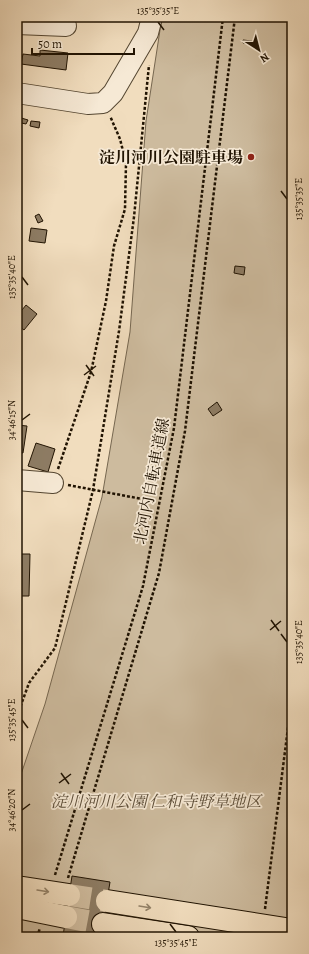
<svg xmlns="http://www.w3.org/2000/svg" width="309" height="954" viewBox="0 0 309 954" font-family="Alegreya,'Noto Serif JP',serif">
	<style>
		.green { fill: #cdbb9e; stroke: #766750 }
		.building { fill: #8d7c64; stroke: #201302 }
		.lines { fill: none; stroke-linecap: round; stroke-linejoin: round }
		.major-tunnel { stroke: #d2bfa2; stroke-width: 22; stroke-dasharray: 22 11; stroke-linecap: butt }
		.minor-casing { stroke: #544631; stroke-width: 22 }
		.major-casing { stroke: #201302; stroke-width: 24 }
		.path { stroke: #201302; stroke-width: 2.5; stroke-dasharray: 3 2; stroke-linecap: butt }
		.minor { stroke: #f6e9d5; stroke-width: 20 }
		.major { stroke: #f1ddbe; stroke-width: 22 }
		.major-bridge-casing { stroke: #201302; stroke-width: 24; stroke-linecap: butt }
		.major-bridge { stroke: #f1ddbe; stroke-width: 22 }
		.oneway { stroke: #938269 }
		.ticks { fill: none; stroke: #201302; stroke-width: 1.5 }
		.poi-dot { fill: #8f2418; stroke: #f6e9d5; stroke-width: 1.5 }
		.labels { text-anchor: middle; stroke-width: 3.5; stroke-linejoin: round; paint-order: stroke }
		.poi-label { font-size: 16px; font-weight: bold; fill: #201302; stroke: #f6e9d5; text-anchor: end }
		.street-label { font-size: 16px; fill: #201302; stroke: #f6e9d5 }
		.park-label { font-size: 16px; font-style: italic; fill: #5d4e39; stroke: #f6e9d5 }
		.neatline { fill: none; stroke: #201302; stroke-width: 1.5 }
		.ticks-label { font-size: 10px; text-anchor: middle; fill: #201302 }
	</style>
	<rect width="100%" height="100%" fill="#f1ddbe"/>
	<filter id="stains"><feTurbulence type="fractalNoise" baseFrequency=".005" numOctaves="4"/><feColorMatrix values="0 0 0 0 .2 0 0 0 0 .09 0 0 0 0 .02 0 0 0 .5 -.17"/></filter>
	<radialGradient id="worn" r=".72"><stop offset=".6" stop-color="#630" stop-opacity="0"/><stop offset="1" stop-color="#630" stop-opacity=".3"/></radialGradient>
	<path class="green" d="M 162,17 L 292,17 L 292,937 L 17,937 L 17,786 L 45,704 L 102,497 L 130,332 L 146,121 Z"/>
	<g class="building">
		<path d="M 289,17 L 292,18 L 292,25 L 286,20 Z"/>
		<path d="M 243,40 L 252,41 L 251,44 L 243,43 Z"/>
		<path d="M 40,50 L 68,53 L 66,70 L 21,64 L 23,54 L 40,56 Z"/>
		<path d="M 18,117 L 28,120 L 26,124 L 17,122 Z"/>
		<path d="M 31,121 L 40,122 L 39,128 L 30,126 Z"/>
		<path d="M 39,214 L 43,221 L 38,223 L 35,216 Z"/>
		<path d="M 31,228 L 47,230 L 45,243 L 29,241 Z"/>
		<path d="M 235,266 L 245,267 L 244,275 L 234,273 Z"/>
		<path d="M 26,305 L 37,314 L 24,330 L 20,327 L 17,331 L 17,306 L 22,310 Z"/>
		<path d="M 217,402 L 222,410 L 213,416 L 208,409 Z"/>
		<path d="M 17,425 L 27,426 L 23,453 L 17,452 Z"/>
		<path d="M 36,443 L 55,449 L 48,472 L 28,466 Z"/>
		<path d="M 17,554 L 30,554 L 29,596 L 21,596 L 21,610 L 17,610 Z"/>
		<path d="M 72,876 L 110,882 L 101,937 L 63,936 Z"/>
	</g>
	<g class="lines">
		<g class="major-tunnel">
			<path d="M 69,895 L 107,901"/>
			<path d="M 66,917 L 103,924"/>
		</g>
		<g class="minor-casing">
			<g id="minor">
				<path d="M 17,24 L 66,26"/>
				<path d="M 17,93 L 88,104 L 103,103 L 113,93 L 148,33 L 152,17"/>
				<path d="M 17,480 L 53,483"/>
			</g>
		</g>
		<g class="major-casing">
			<path id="major" d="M 103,924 L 188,937"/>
		</g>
		<g class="path">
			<path d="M 58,469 L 91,372 L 106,301 L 114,246 L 125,209 L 126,163 L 120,139 L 110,116"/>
			<path d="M 68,485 L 142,499"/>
			<path d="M 17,716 L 29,683 L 55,648 L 93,490 L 119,331 L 134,217 L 149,65"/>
			<path d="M 55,875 L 143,586 L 174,428 L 223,17"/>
			<path d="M 68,878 L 159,573 L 185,431 L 235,17"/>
			<path d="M 265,909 L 292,696"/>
			<path d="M 37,937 L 40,928"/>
		</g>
		<use href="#minor" class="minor"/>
		<use href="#major" class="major"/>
		<g class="major-bridge-casing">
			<g id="major-bridge">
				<path d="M 17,887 L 69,895"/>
				<path d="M 107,901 L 292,930"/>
				<path d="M 17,907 L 66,917"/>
			</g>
		</g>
		<use href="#major-bridge" class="major-bridge"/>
	</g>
	<defs><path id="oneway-shaft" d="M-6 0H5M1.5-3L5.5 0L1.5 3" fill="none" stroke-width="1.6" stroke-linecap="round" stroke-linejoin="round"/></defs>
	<g class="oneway">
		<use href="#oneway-shaft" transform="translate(43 891) rotate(9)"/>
		<use href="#oneway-shaft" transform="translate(145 907) rotate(9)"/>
	</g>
	<path class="ticks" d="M 158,22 L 164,30M 281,191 L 287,199M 22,277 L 28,285M 86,365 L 94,376M 84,375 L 96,366M 22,420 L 30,414M 271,620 L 279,631M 270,630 L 281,621M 281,634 L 287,642M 22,720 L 28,728M 61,773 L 69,784M 59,783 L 71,774M 22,810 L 30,804M 170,924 L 176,932"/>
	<circle class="poi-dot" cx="251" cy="157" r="4"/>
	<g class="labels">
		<g class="poi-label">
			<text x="243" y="163">淀川河川公園駐車場</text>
		</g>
		<g class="street-label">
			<text transform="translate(151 481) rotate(-79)" y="6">北河内自転車道線</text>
		</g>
		<g class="park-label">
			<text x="156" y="807">淀川河川公園 仁和寺野草地区</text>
		</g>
	</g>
	<rect width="309" height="954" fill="none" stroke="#f1ddbe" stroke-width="44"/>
	<g transform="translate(259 50) rotate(144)" stroke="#f6e9d5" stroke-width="3" paint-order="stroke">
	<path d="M0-3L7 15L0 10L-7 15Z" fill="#201302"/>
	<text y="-6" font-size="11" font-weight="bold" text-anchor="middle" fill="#201302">N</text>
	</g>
	<path d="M32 48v6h102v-6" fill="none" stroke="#201302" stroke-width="2"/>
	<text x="38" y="48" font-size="12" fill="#201302" stroke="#f6e9d5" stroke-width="3" paint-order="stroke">50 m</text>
	<rect x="22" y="22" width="265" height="910" class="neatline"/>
	<g class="ticks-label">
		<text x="158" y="14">135°35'35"E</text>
		<text transform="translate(298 199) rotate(-90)" y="4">135°35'35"E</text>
		<text transform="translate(11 277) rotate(-90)" y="4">135°35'40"E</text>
		<text transform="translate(11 420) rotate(-90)" y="4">34°46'15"N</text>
		<text transform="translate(298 642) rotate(-90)" y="4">135°35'40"E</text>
		<text transform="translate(11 720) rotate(-90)" y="4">135°35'45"E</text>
		<text transform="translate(11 810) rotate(-90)" y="4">34°46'20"N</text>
		<text x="176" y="946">135°35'45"E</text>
	</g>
	<rect width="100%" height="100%" filter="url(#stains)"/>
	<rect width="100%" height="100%" fill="url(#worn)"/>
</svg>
